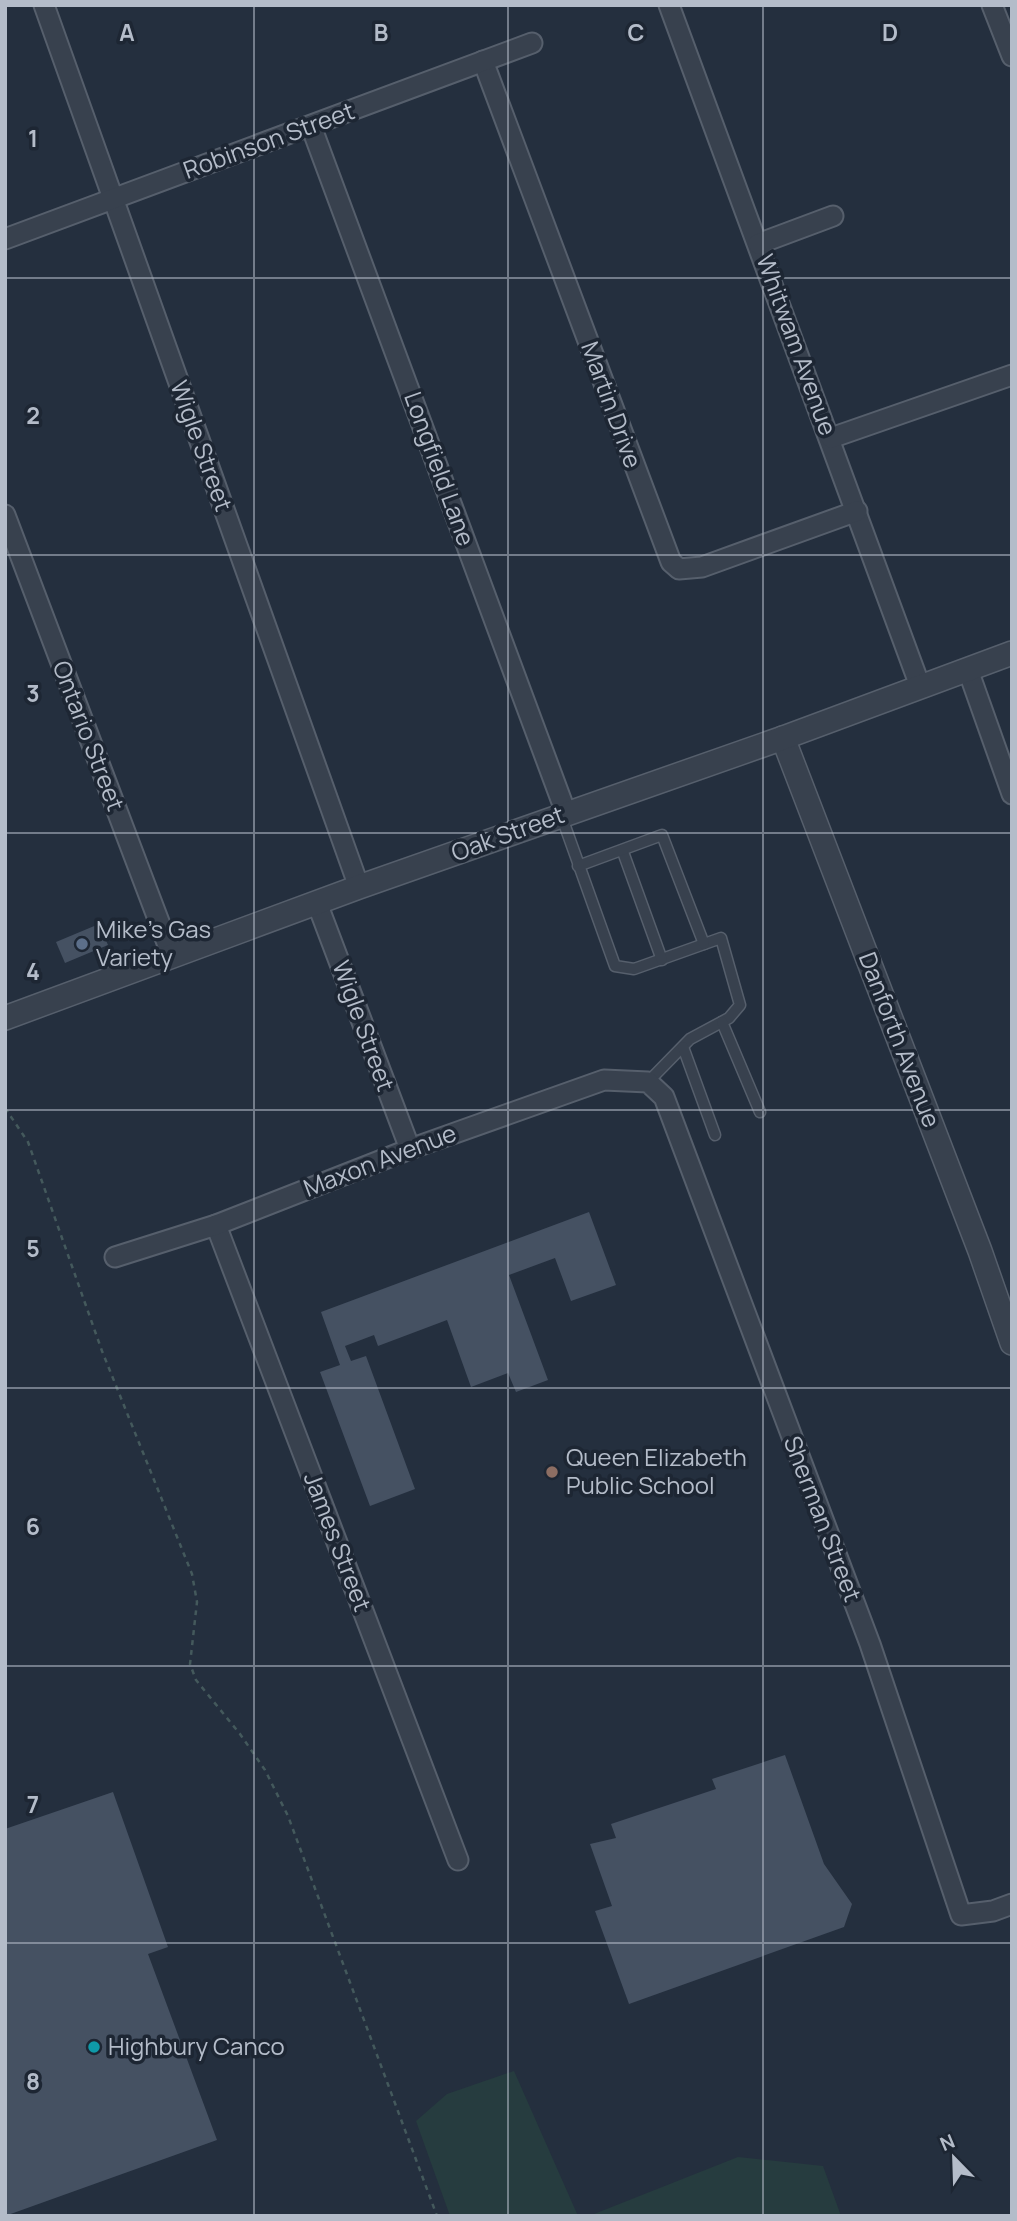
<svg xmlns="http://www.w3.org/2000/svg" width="1017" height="2221" viewBox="0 0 1017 2221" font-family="Manrope,sans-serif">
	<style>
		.green { fill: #263c3f }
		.building { fill: #455162 }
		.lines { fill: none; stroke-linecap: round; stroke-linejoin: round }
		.service-casing { stroke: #565f6c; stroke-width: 13 }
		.minor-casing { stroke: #565f6c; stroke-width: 23 }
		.tertiary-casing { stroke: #565f6c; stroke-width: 26 }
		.path { stroke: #44595c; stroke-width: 2.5; stroke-dasharray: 5 5; stroke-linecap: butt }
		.service { stroke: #38414e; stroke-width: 10 }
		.minor { stroke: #38414e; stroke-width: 19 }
		.tertiary { stroke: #38414e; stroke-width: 23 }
		.grid { fill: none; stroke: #b4bcc9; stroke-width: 2; stroke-opacity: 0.55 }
		.service-dot { fill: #5c6f8a; stroke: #1d2633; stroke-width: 2.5 }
		.education-dot { fill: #8d6e63; stroke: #1d2633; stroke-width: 2.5 }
		.culture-dot { fill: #0f9aa8; stroke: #1d2633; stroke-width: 2.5 }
		.labels { text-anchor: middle; stroke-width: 7; stroke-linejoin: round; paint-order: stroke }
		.street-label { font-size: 24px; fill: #b4bcc9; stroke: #1d2633 }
		.poi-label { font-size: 24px; fill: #b4bcc9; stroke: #1d2633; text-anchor: start }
		.grid-label { font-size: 23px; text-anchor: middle; font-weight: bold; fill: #b4bcc9; stroke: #1d2633; stroke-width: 7; stroke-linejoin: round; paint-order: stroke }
	</style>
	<rect width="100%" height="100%" fill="#242f3e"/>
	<g class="green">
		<path d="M 514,2071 L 578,2216 L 450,2216 L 416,2121 L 447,2094 Z"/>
		<path d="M 738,2157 L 823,2166 L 841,2216 L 589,2216 Z"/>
	</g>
	<g class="building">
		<path d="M 99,924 L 108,945 L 65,963 L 56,942 Z"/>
		<path d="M 589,1212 L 616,1285 L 571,1301 L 555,1258 L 509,1275 L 548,1380 L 516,1392 L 508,1373 L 471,1387 L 447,1320 L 378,1346 L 374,1335 L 345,1346 L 351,1361 L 366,1356 L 415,1489 L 370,1506 L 320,1372 L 340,1365 L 321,1312 Z"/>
		<path d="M 785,1755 L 824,1864 L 852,1904 L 844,1927 L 629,2004 L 595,1911 L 612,1906 L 590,1844 L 616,1838 L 611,1824 L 716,1789 L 712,1779 Z"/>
		<path d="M 113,1792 L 168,1947 L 148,1954 L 217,2140 L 5,2216 L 5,1829 Z"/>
	</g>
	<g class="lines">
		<g class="service-casing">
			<g id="service">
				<path d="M 561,815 L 615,966 L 634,969 L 721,938 L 740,1005 L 729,1018 L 690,1039 L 648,1082"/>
				<path d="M 623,852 L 662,960"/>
				<path d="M 578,866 L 662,835 L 704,944"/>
				<path d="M 722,1022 L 760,1112"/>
				<path d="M 683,1047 L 715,1135"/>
			</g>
		</g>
		<g class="minor-casing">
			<g id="minor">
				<path d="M 44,5 L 359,887"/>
				<path d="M 669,5 L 920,686"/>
				<path d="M 992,5 L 1012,56"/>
				<path d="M 483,61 L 671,562 L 679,569 L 702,567 L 857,511"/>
				<path d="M 311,126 L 566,813"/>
				<path d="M 5,239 L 532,43"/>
				<path d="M 758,244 L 833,216"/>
				<path d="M 831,438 L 1012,375"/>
				<path d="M 5,515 L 172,956"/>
				<path d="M 968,670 L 1012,794"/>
				<path d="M 317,903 L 410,1149"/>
				<path d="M 216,1225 L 458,1860"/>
				<path d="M 115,1257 L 216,1225 L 410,1149 L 604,1080 L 648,1082 L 664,1097 L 870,1644 L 961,1915 L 993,1911 L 1012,1904"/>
			</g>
		</g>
		<g class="tertiary-casing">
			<g id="tertiary">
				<path d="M 783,738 L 980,1251 L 1012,1343"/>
				<path d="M 5,1018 L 359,887 L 783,738 L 1012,653"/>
			</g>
		</g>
		<path class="path" d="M 5,1108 L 28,1142 L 102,1351 L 192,1574 L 197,1602 L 190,1664 L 196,1680 L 240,1734 L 265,1770 L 288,1816 L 437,2216"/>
		<use href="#service" class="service"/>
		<use href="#minor" class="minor"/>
		<use href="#tertiary" class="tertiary"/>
	</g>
	<path class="grid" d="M 254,5 L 254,2216M 508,5 L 508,2216M 763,5 L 763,2216M 5,278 L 1012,278M 5,555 L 1012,555M 5,833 L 1012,833M 5,1110 L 1012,1110M 5,1388 L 1012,1388M 5,1666 L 1012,1666M 5,1943 L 1012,1943"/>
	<circle class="service-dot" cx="82" cy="944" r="7"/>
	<circle class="education-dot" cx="552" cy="1472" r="7"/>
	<circle class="culture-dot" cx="94" cy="2047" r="7"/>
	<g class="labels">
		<g class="street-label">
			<text transform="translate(269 141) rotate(-20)" y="8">Robinson Street</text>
			<text transform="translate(796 345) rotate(70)" y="8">Whitwam Avenue</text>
			<text transform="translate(611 405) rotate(70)" y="8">Martin Drive</text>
			<text transform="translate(201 446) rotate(70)" y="8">Wigle Street</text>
			<text transform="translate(439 469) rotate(70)" y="8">Longfield Lane</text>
			<text transform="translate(88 736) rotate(69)" y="8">Ontario Street</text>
			<text transform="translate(508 834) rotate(-20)" y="8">Oak Street</text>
			<text transform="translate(363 1026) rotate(70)" y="8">Wigle Street</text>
			<text transform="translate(899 1040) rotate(69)" y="8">Danforth Avenue</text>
			<text transform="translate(380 1161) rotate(-21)" y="8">Maxon Avenue</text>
			<text transform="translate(822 1519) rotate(69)" y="8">Sherman Street</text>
			<text transform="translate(337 1542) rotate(69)" y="8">James Street</text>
		</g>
		<g class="poi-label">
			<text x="96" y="938">Mike's Gas<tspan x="96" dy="28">Variety</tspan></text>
			<text x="566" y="1466">Queen Elizabeth<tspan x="566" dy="28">Public School</tspan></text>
			<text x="108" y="2055">Highbury Canco</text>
		</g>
	</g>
	<g class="grid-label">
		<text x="127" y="41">A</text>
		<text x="381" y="41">B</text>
		<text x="636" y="41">C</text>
		<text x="890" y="41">D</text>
		<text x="33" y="147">1</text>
		<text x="33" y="424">2</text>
		<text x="33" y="702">3</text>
		<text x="33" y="980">4</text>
		<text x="33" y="1257">5</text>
		<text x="33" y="1535">6</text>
		<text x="33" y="1813">7</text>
		<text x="33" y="2090">8</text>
	</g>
	<rect width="1017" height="2221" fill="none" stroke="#b4bcc9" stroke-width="14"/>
	<g transform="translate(954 2158) rotate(337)" stroke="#1d2633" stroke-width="5" paint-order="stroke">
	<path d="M0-5L12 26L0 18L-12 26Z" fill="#b4bcc9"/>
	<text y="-10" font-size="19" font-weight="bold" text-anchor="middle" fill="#b4bcc9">N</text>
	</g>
</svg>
